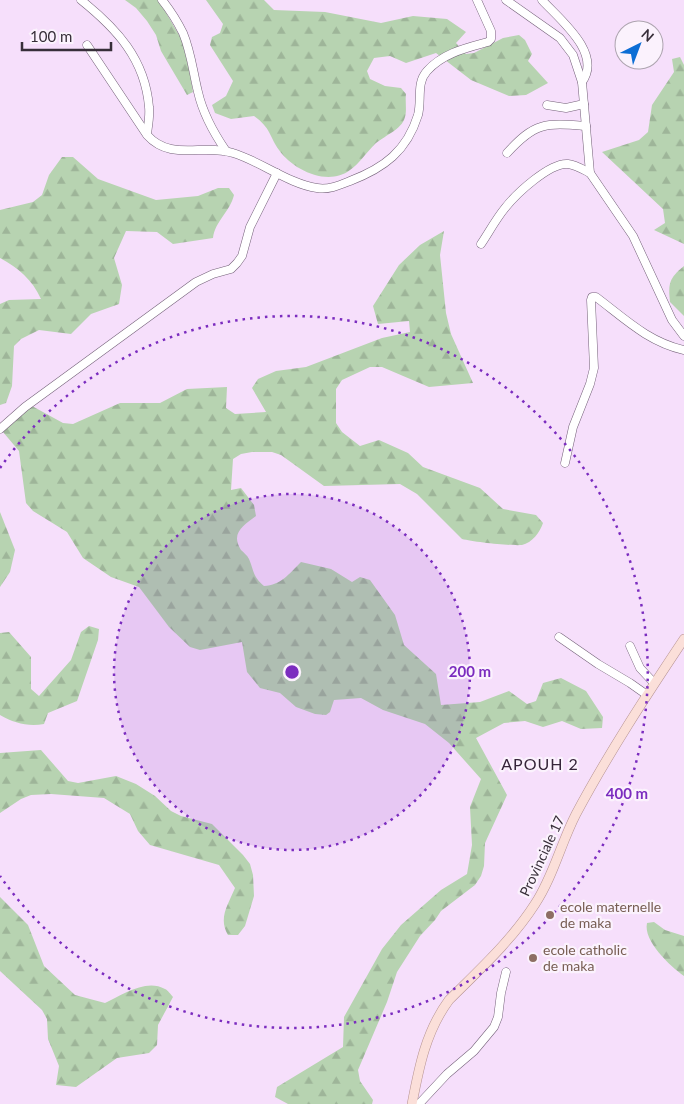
<svg xmlns="http://www.w3.org/2000/svg" width="684" height="1104" viewBox="0 0 684 1104" font-family="Lato,sans-serif">
	<style>
		.forest { fill: url(#forest-firs) }
		.lines { fill: none; stroke-linecap: round; stroke-linejoin: round }
		.minor-casing { stroke: #746179; stroke-width: 9 }
		.major-casing { stroke: #b59391; stroke-width: 10 }
		.minor { stroke: #fff; stroke-width: 8 }
		.major { stroke: #fbdfd9; stroke-width: 9 }
		.ring { fill: none; stroke: #7b2cbf; stroke-width: 2.5; stroke-dasharray: 2.5 5 }
		.education-dot { fill: #8d6e63; stroke: #fbf2fd; stroke-width: 2 }
		.labels { text-anchor: middle; stroke-width: 4.5; stroke-linejoin: round; paint-order: stroke }
		.street-label { font-size: 14px; fill: #372e39; stroke: #fbf2fd }
		.education-label { font-size: 14px; fill: #785e54; stroke: #fbf2fd; text-anchor: start }
		.quarter-label { font-size: 16px; letter-spacing: 1px; fill: #36253a; stroke: #fbf2fd }
		.centre { fill: #7b2cbf; stroke: #fbf2fd; stroke-width: 2.5 }
		.ring-label { font-size: 15px; text-anchor: middle; font-weight: bold; fill: #7b2cbf; stroke: #fbf2fd; stroke-width: 4.5; stroke-linejoin: round; paint-order: stroke }
	</style>
	<defs>
		<pattern id="forest-firs" width="22" height="20" patternUnits="userSpaceOnUse" patternTransform="scale(1.25)"><rect width="22" height="20" fill="#b7d3b1"/><path d="M5 1l3.5 6h-7zM16 11l3.5 6h-7z" fill="#9eb599"/></pattern>
	</defs>
	<rect width="100%" height="100%" fill="#f6dffb"/>
	<g class="forest">
		<path d="M 125,0 L 159,0 L 161,4 L 186,47 L 193,92 L 187,95 L 161,51 L 156,35 L 147,21 L 136,8 Z"/>
		<path d="M 206,0 L 264,0 L 274,10 L 325,12 L 381,23 L 413,16 L 447,19 L 466,32 L 456,43 L 466,54 L 474,53 L 503,38 L 519,35 L 525,40 L 532,54 L 528,61 L 548,83 L 526,95 L 509,96 L 471,80 L 436,53 L 406,63 L 390,56 L 374,58 L 367,71 L 370,79 L 385,86 L 401,88 L 406,94 C 405,101 407,110 405,117 C 402,130 383,136 374,145 C 366,153 359,164 350,170 C 328,187 293,170 279,150 C 269,136 271,128 254,116 L 231,119 L 215,113 L 212,105 L 226,96 L 233,81 L 210,45 L 212,37 L 220,33 L 223,24 Z"/>
		<path d="M 680,57 L 684,65 L 684,244 L 654,230 L 665,223 L 663,209 L 602,152 L 639,140 L 648,132 L 652,105 L 674,72 L 672,59 Z"/>
		<path d="M 62,157 L 73,157 L 98,179 L 156,200 L 198,196 L 218,188 L 229,188 L 234,195 C 230,212 215,221 213,238 L 173,244 L 157,232 L 126,231 L 114,258 L 122,285 L 119,304 L 91,314 L 71,334 L 39,330 L 21,339 L 14,346 L 12,386 L 6,403 L 0,405 L 0,304 L 9,300 L 41,299 C 32,279 18,268 0,258 L 0,210 L 33,202 L 42,195 L 49,175 Z"/>
		<path d="M 444,231 L 440,255 L 446,313 L 451,334 L 473,383 L 429,387 L 382,367 L 370,367 L 342,380 L 336,389 L 336,423 L 342,432 L 360,446 L 379,440 L 408,453 L 423,467 L 480,488 L 503,509 L 536,515 L 543,523 C 540,532 532,543 522,545 C 511,546 474,542 462,539 L 417,494 L 400,484 L 324,486 L 281,455 L 272,452 L 252,452 L 241,454 L 233,459 L 231,490 L 241,488 L 254,505 L 256,516 C 244,525 230,533 241,550 C 244,553 247,555 249,559 C 254,571 253,577 264,586 C 281,585 289,574 301,562 L 331,569 L 352,582 L 360,577 L 370,580 L 395,615 L 404,645 L 436,674 L 441,705 L 480,702 L 509,691 L 527,704 L 536,701 L 543,683 L 561,678 L 586,691 L 603,717 L 602,728 L 581,729 L 562,721 L 543,727 L 525,721 L 504,723 L 476,738 L 507,795 L 485,843 L 484,866 L 481,876 L 475,885 L 441,911 L 435,920 L 420,936 L 397,972 L 387,1002 L 358,1070 L 360,1081 L 373,1100 L 372,1104 L 288,1104 L 275,1097 L 277,1087 L 343,1047 L 344,1017 L 382,949 L 401,925 L 441,890 L 467,874 L 472,845 L 470,807 L 481,779 L 449,743 L 425,724 L 383,710 L 361,698 L 334,700 L 330,712 L 326,715 L 315,714 L 296,707 L 280,693 L 260,688 L 247,672 L 242,642 L 200,650 L 190,647 L 169,627 L 139,587 L 111,577 L 83,558 L 67,532 L 33,511 L 26,503 L 19,451 L 3,432 L 32,406 L 63,423 L 73,424 L 120,403 L 160,403 L 187,389 L 227,387 L 226,408 L 235,414 L 266,412 L 252,388 L 258,379 L 276,371 L 306,367 L 382,338 L 410,332 L 409,321 L 378,324 L 373,306 L 399,265 L 420,245 Z"/>
		<path d="M 684,266 L 684,316 L 670,302 C 668,284 669,278 684,266 Z"/>
		<path d="M 0,512 L 15,550 L 10,572 L 0,587 Z"/>
		<path d="M 89,626 L 99,629 L 98,640 L 77,701 L 48,713 L 44,724 C 28,727 14,723 0,715 L 0,633 L 9,632 L 31,657 L 31,689 L 39,696 L 71,660 L 81,632 Z"/>
		<path d="M 41,750 L 68,781 L 78,783 L 116,776 L 136,784 L 155,796 L 171,811 L 181,816 L 212,824 L 243,855 L 250,864 L 253,875 L 254,896 L 245,926 L 238,935 L 228,935 C 218,918 228,905 235,888 L 219,865 L 150,845 L 138,831 L 130,814 L 104,798 L 51,794 L 31,795 L 21,799 L 0,813 L 0,753 Z"/>
		<path d="M 0,897 L 28,925 L 44,966 L 75,995 L 105,1003 C 122,995 146,978 165,989 C 168,990 171,995 173,997 L 158,1025 L 157,1045 L 149,1053 L 117,1058 L 76,1087 L 56,1085 L 59,1066 L 48,1039 L 47,1019 L 42,1010 L 0,971 Z"/>
		<path d="M 654,922 L 665,930 L 684,936 L 684,976 C 670,966 643,941 647,923 Z"/>
	</g>
	<g class="lines">
		<g class="minor-casing">
			<g id="minor">
				<path d="M 81,0 C 117,29 145,59 149,107 C 150,116 148,126 147,134"/>
				<path d="M 162,0 C 170,10 177,21 183,33 C 191,52 193,72 198,92 C 203,114 213,132 226,151"/>
				<path d="M 506,0 L 560,38 L 573,55 L 582,82 L 590,173 L 633,236 L 672,320 L 684,336"/>
				<path d="M 542,0 C 559,19 603,53 582,82"/>
				<path d="M 87,45 L 147,135 C 171,162 203,143 233,153 C 260,161 289,184 317,188 C 329,190 340,185 350,181 C 384,168 407,151 418,115 C 422,100 416,83 427,71 C 443,53 466,48 488,42 L 491,39 L 491,31 L 477,0"/>
				<path d="M 547,105 L 566,108 L 584,104"/>
				<path d="M 507,153 C 535,122 545,123 586,126"/>
				<path d="M 481,244 C 489,232 496,219 505,208 C 516,194 550,162 568,164 C 576,165 584,170 590,173"/>
				<path d="M 0,429 L 25,407 L 196,282 L 213,274 L 231,269 L 237,263 L 242,256 L 250,227 L 277,173"/>
				<path d="M 565,463 L 573,427 L 590,384 L 594,368 L 591,300 L 592,297 L 596,297 C 624,318 648,342 684,350"/>
				<path d="M 559,637 L 598,664 L 630,683 L 647,695"/>
				<path d="M 630,646 L 640,668 L 654,683"/>
				<path d="M 419,1104 L 447,1074 L 474,1051 L 494,1027 L 498,1017 L 501,993 L 506,972"/>
			</g>
		</g>
		<g class="major-casing">
			<path id="major" d="M 412,1104 C 419,1067 426,1031 449,1000 C 479,970 512,940 535,904 C 553,877 561,843 576,814 C 608,754 646,696 684,639"/>
		</g>
		<use href="#minor" class="minor"/>
		<use href="#major" class="major"/>
	</g>
	<circle cx="292" cy="672" r="178" fill="#7b2cbf" fill-opacity=".12"/>
	<g class="ring">
		<circle cx="292" cy="672" r="178"/>
		<path d="M0 468A356 356 0 1 1 0 876"/>
	</g>
	<g class="education-dot">
		<circle cx="550" cy="915" r="5"/>
		<circle cx="533" cy="958" r="5"/>
	</g>
	<g class="labels">
		<g class="street-label">
			<text transform="translate(542 856) rotate(-65)" y="5">Provinciale 17</text>
		</g>
		<g class="education-label">
			<text x="560" y="912">ecole maternelle<tspan x="560" dy="16">de maka</tspan></text>
			<text x="543" y="955">ecole catholic<tspan x="543" dy="16">de maka</tspan></text>
		</g>
		<g class="quarter-label">
			<text x="540" y="770">APOUH 2</text>
		</g>
	</g>
	<circle cx="292" cy="672" r="8" class="centre"/>
	<g class="ring-label">
		<text x="470" y="677">200 m</text>
		<text x="627" y="799">400 m</text>
	</g>
	<g transform="translate(639 45) rotate(42)"><circle r="24" fill="#fbf2fd" stroke="#ada4af"/>
	<path d="M0-4L9 19L0 12L-9 19Z" fill="#0c6dd5"/>
	<text y="-8" font-size="14" font-weight="bold" text-anchor="middle" fill="#372e39">N</text>
	</g>
	<path d="M22 42v8h89v-8" fill="none" stroke="#372e39" stroke-width="2.5"/>
	<text x="30" y="42" font-size="15" fill="#372e39" stroke="#fbf2fd" stroke-width="4" paint-order="stroke">100 m</text>
</svg>
